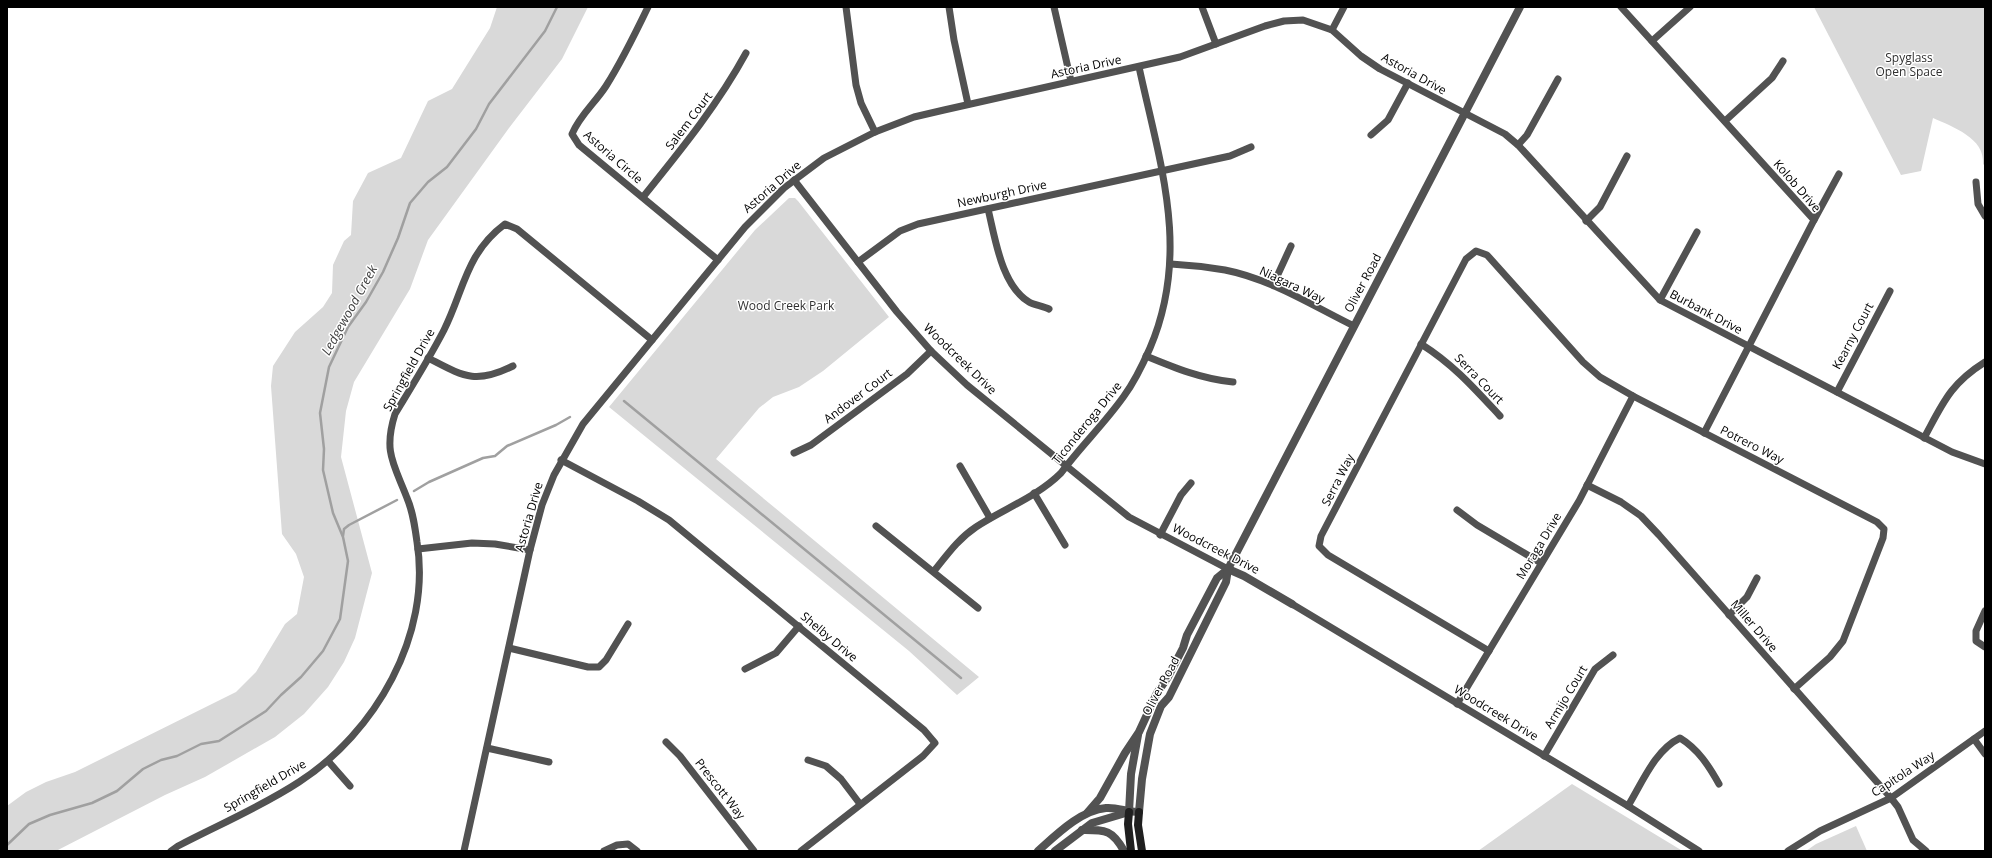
<svg xmlns="http://www.w3.org/2000/svg" width="1992" height="858" viewBox="0 0 1992 858" font-family="'Open Sans',sans-serif">
	<style>
		.green { fill: #d9d9d9 }
		.lines { fill: none; stroke-linecap: round; stroke-linejoin: round }
		.stream { stroke: #a0a0a0; stroke-width: 2.5 }
		.minor { stroke: #525252; stroke-width: 7 }
		.tertiary { stroke: #525252; stroke-width: 8 }
		.secondary { stroke: #1f1f1f; stroke-width: 8 }
		.labels { text-anchor: middle; stroke-width: 3; stroke-linejoin: round; paint-order: stroke }
		.park-label { font-size: 12px; fill: #303030; stroke: #fff }
		.street-label { font-size: 12px; fill: #000; stroke: #fff }
		.water-label { font-size: 13px; font-style: italic; fill: #414141; stroke: #fff }
	</style>
	<rect width="100%" height="100%" fill="#fff"/>
	<g class="green">
		<path d="M 497,7 L 588,7 L 562,59 L 509,128 L 428,240 L 410,289 L 354,382 L 346,411 L 341,457 L 372,573 L 355,638 L 344,662 L 328,687 L 304,714 L 275,737 L 205,777 L 165,795 L 56,851 L 7,851 L 7,806 L 26,792 L 46,782 L 75,772 L 236,692 L 256,672 L 285,624 L 297,614 L 304,577 L 296,554 L 282,534 L 271,386 L 273,366 L 295,332 L 323,307 L 332,293 L 333,265 L 344,241 L 351,235 L 353,201 L 368,173 L 401,158 L 428,101 L 452,89 L 490,28 Z"/>
		<path d="M 1814,7 L 1985,7 L 1985,166 L 1983,164 C 1985,138 1953,127 1933,118 L 1921,171 L 1901,175 Z"/>
		<path d="M 789,198 L 795,198 L 798,201 L 889,317 L 823,371 L 799,387 L 773,397 L 759,408 L 716,459 L 979,677 L 957,695 L 909,651 L 609,407 L 755,230 Z"/>
		<path d="M 1572,784 L 1681,850 L 1683,851 L 1478,851 Z"/>
		<path d="M 1856,826 L 1867,851 L 1806,851 L 1816,844 Z"/>
	</g>
	<g class="lines">
		<g class="stream">
			<path d="M 624,401 L 961,678"/>
			<path d="M 414,491 L 429,482 L 483,458 L 495,456 L 507,446 L 556,425 L 570,417"/>
			<path d="M 343,536 L 344,529 L 349,525 L 397,500"/>
			<path d="M 7,845 L 29,824 L 50,815 L 92,803 L 117,791 L 143,769 L 161,760 L 177,756 L 201,744 L 219,741 L 266,711 L 281,695 L 301,677 L 323,651 L 340,619 L 348,561 L 343,537 L 333,513 L 323,470 L 324,449 L 320,413 L 329,367 L 348,327 L 366,302 L 383,272 L 398,238 L 410,203 L 428,182 L 447,167 L 476,129 L 489,104 L 545,31 L 557,7"/>
		</g>
		<g class="minor">
			<path d="M 648,7 C 635,34 622,61 606,86 C 595,103 580,115 572,134 L 579,145 L 718,260"/>
			<path d="M 846,7 L 856,85 L 861,103 L 875,132"/>
			<path d="M 949,7 L 954,40 L 968,104"/>
			<path d="M 1054,7 L 1071,81"/>
			<path d="M 1202,7 L 1216,44"/>
			<path d="M 1621,7 L 1814,220 L 1704,433"/>
			<path d="M 1332,30 L 1344,7"/>
			<path d="M 1652,41 L 1690,7"/>
			<path d="M 1725,121 L 1772,78 L 1783,61"/>
			<path d="M 1371,135 L 1388,120 L 1408,83"/>
			<path d="M 1518,145 L 1527,135 L 1558,79"/>
			<path d="M 794,180 L 897,312 L 931,351 L 967,385 L 1129,517 L 1228,569"/>
			<path d="M 1976,182 L 1978,204 L 1985,216"/>
			<path d="M 643,197 C 680,151 717,106 746,53"/>
			<path d="M 988,209 C 995,237 1001,285 1029,302 C 1034,305 1043,306 1049,309"/>
			<path d="M 1814,220 L 1839,174"/>
			<path d="M 1586,221 L 1600,207 L 1627,156"/>
			<path d="M 858,262 L 900,231 L 918,224 L 1230,156 L 1251,147"/>
			<path d="M 1171,264 C 1189,265 1207,267 1225,270 C 1271,279 1313,306 1354,326"/>
			<path d="M 1273,285 L 1291,246"/>
			<path d="M 1660,300 L 1697,232"/>
			<path d="M 1421,344 C 1454,365 1474,388 1500,416"/>
			<path d="M 1146,356 C 1175,368 1202,379 1233,382"/>
			<path d="M 428,358 C 463,376 475,385 513,366"/>
			<path d="M 1837,392 L 1890,291"/>
			<path d="M 1924,438 C 1943,403 1950,384 1985,362"/>
			<path d="M 794,453 L 811,445 L 907,374 L 931,351"/>
			<path d="M 561,460 L 638,501 L 669,520 L 924,730 L 935,743 L 923,756 L 801,851"/>
			<path d="M 960,466 L 990,518"/>
			<path d="M 1587,485 L 1621,502 L 1641,516 L 1659,535 L 1891,798 L 1898,807 L 1913,840 L 1926,851"/>
			<path d="M 1034,493 L 1065,545"/>
			<path d="M 1457,510 L 1477,525 L 1541,563"/>
			<path d="M 876,526 L 978,608"/>
			<path d="M 1160,535 L 1181,495 L 1191,483"/>
			<path d="M 418,549 L 472,543 L 495,544 L 530,550"/>
			<path d="M 934,571 C 947,555 958,539 976,527 C 1003,509 1037,497 1061,473 C 1081,446 1105,423 1124,396 C 1135,381 1143,364 1150,348 C 1191,252 1160,164 1139,67"/>
			<path d="M 1292,604 L 1628,806 L 1699,851"/>
			<path d="M 1985,611 L 1976,631 L 1976,641 L 1985,647"/>
			<path d="M 1729,615 L 1747,597 L 1757,578"/>
			<path d="M 509,648 L 588,667 L 599,667 L 606,660 L 628,624"/>
			<path d="M 1489,651 L 1328,555 L 1319,546 L 1321,536 L 1466,259 L 1476,251 L 1487,255 L 1583,362 L 1600,377 L 1633,396 L 1877,522 L 1884,529 L 1883,538 L 1843,641 L 1830,657 L 1794,689"/>
			<path d="M 745,669 L 776,653 L 799,626"/>
			<path d="M 1457,704 L 1579,501 L 1633,396"/>
			<path d="M 1974,739 L 1985,754"/>
			<path d="M 666,742 L 680,756 L 754,851"/>
			<path d="M 487,748 L 549,762"/>
			<path d="M 1544,756 L 1595,669 L 1613,655"/>
			<path d="M 808,760 L 826,766 L 841,779 L 860,804"/>
			<path d="M 328,761 L 350,786"/>
			<path d="M 1628,806 C 1642,783 1655,750 1680,738 C 1698,749 1709,766 1719,784"/>
			<path d="M 171,851 L 178,846 C 218,825 261,807 299,782 C 375,733 432,635 417,542 C 415,527 413,512 407,498 C 394,464 383,452 395,414 C 412,386 429,359 444,330 C 464,290 466,253 505,224 L 517,229 L 652,340"/>
			<path d="M 464,851 L 530,550 L 542,505 L 554,475 L 583,424 L 745,227 L 784,188 L 824,158 L 875,132 L 914,117 L 944,110 L 1180,57 L 1265,26 L 1284,21 L 1303,20 L 1332,30 L 1361,56 L 1380,69 L 1505,134 L 1518,145 L 1660,300 L 1952,452 L 1985,464"/>
			<path d="M 604,851 L 617,845 L 628,844 L 637,851"/>
			<path d="M 1788,851 L 1820,831 L 1891,798 L 1985,731"/>
		</g>
		<g class="tertiary">
			<path d="M 1228,569 L 1244,576 L 1292,604"/>
			<path d="M 1129,812 L 1131,774 L 1138,735"/>
			<path d="M 1087,813 L 1100,798 L 1125,753 L 1139,732 L 1157,693 L 1168,677 L 1183,648 L 1187,635 L 1217,578 L 1228,569"/>
			<path d="M 1082,830 C 1105,830 1112,829 1124,851"/>
			<path d="M 1038,851 C 1056,835 1081,810 1106,808 C 1117,807 1127,812 1139,812 L 1142,779 L 1150,734 L 1161,706 L 1169,697 L 1226,582 L 1228,569 L 1520,7"/>
			<path d="M 1055,851 L 1092,823 L 1129,812"/>
		</g>
		<g class="secondary">
			<path d="M 1129,812 L 1128,824 L 1131,851"/>
			<path d="M 1139,812 L 1138,825 L 1142,851"/>
		</g>
	</g>
	<g class="labels">
		<g class="park-label">
			<text x="1909" y="62">Spyglass<tspan x="1909" dy="14">Open Space</tspan></text>
			<text x="786" y="310">Wood Creek Park</text>
		</g>
		<g class="street-label">
			<text transform="translate(1086 67) rotate(-12)" y="4">Astoria Drive</text>
			<text transform="translate(1414 74) rotate(29)" y="4">Astoria Drive</text>
			<text transform="translate(689 121) rotate(-53)" y="4">Salem Court</text>
			<text transform="translate(613 157) rotate(41)" y="4">Astoria Circle</text>
			<text transform="translate(1797 186) rotate(49)" y="4">Kolob Drive</text>
			<text transform="translate(772 187) rotate(-41)" y="4">Astoria Drive</text>
			<text transform="translate(1002 194) rotate(-12)" y="4">Newburgh Drive</text>
			<text transform="translate(1363 283) rotate(-62)" y="4">Oliver Road</text>
			<text transform="translate(1292 285) rotate(25)" y="4">Niagara Way</text>
			<text transform="translate(1706 312) rotate(28)" y="4">Burbank Drive</text>
			<text transform="translate(1853 336) rotate(-62)" y="4">Kearny Court</text>
			<text transform="translate(960 359) rotate(44)" y="4">Woodcreek Drive</text>
			<text transform="translate(409 370) rotate(-61)" y="4">Springfield Drive</text>
			<text transform="translate(1479 379) rotate(46)" y="4">Serra Court</text>
			<text transform="translate(858 396) rotate(-37)" y="4">Andover Court</text>
			<text transform="translate(1087 423) rotate(-51)" y="4">Ticonderoga Drive</text>
			<text transform="translate(1752 445) rotate(27)" y="4">Potrero Way</text>
			<text transform="translate(1338 480) rotate(-63)" y="4">Serra Way</text>
			<text transform="translate(529 517) rotate(-74)" y="4">Astoria Drive</text>
			<text transform="translate(1539 546) rotate(-59)" y="4">Moraga Drive</text>
			<text transform="translate(1216 549) rotate(27)" y="4">Woodcreek Drive</text>
			<text transform="translate(1754 626) rotate(49)" y="4">Miller Drive</text>
			<text transform="translate(829 637) rotate(40)" y="4">Shelby Drive</text>
			<text transform="translate(1161 686) rotate(-62)" y="4">Oliver Road</text>
			<text transform="translate(1566 697) rotate(-59)" y="4">Armijo Court</text>
			<text transform="translate(1496 713) rotate(31)" y="4">Woodcreek Drive</text>
			<text transform="translate(1903 774) rotate(-33)" y="4">Capitola Way</text>
			<text transform="translate(265 786) rotate(-30)" y="4">Springfield Drive</text>
			<text transform="translate(720 789) rotate(52)" y="4">Prescott Way</text>
		</g>
		<g class="water-label">
			<text transform="translate(349 310) rotate(-61)" y="5">Ledgewood Creek</text>
		</g>
	</g>
	<rect width="1992" height="858" fill="none" stroke="#000000" stroke-width="16"/>
</svg>
